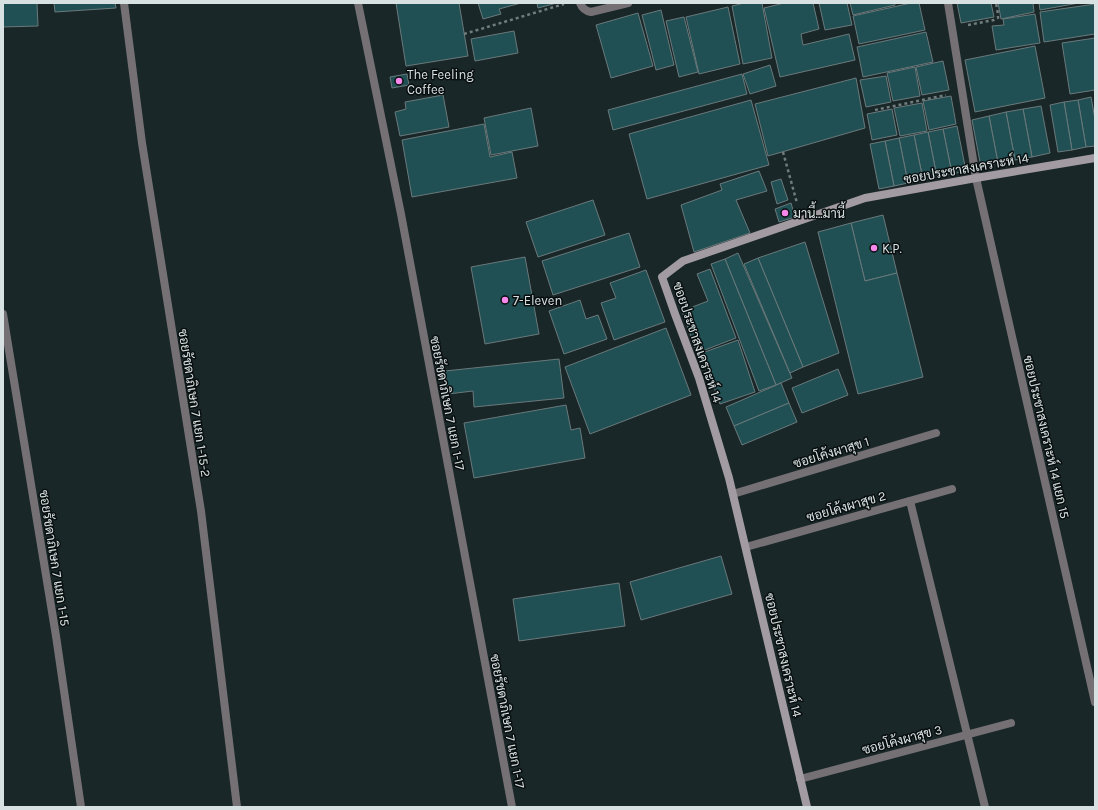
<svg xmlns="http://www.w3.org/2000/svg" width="1098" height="810" viewBox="0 0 1098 810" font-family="Karla,Sarabun,sans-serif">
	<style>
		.building { fill: #215054; stroke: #6a797b }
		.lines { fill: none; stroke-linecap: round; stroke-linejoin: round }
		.path { stroke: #707c7d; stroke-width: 2.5; stroke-dasharray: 3 3; stroke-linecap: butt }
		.street { stroke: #757074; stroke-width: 8 }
		.secondary { stroke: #a39ba2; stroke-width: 8 }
		.poi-dot { fill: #f788eb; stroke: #090e0f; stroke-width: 1.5 }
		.labels { text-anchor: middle; stroke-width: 3; stroke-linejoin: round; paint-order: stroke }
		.poi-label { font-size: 13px; fill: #d8e1e2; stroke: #090e0f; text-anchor: start }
		.street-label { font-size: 13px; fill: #d8e1e2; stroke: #090e0f }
	</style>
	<rect width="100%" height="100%" fill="#192728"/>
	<g class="building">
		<path d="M 3,3 L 37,3 L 38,26 L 3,27 Z"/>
		<path d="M 54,3 L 115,3 L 116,8 L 55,12 Z"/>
		<path d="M 396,3 L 459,3 L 468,56 L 406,66 Z"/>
		<path d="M 478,3 L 521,3 L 499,9 L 501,14 L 483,19 Z"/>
		<path d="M 537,3 L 557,3 L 538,8 Z"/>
		<path d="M 744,3 L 762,3 L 772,58 L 743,64 L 732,6 Z"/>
		<path d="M 784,3 L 813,3 L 819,29 L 801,34 L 803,45 L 849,34 L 855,60 L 780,77 L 764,8 Z"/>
		<path d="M 819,3 L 847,3 L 852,25 L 825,30 Z"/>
		<path d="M 850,3 L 895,3 L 895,5 L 853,15 Z"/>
		<path d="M 911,3 L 919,3 L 925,30 L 859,44 L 853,16 Z"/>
		<path d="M 957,3 L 991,3 L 994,17 L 961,23 Z"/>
		<path d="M 998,3 L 1033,3 L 1034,12 L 1001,19 Z"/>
		<path d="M 1039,3 L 1079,3 L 1040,10 Z"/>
		<path d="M 1095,4 L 1095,34 L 1044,42 L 1040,12 Z"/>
		<path d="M 728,7 L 740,64 L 699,74 L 686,17 Z"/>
		<path d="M 661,10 L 674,65 L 656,70 L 642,15 Z"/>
		<path d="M 638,13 L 653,66 L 611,78 L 596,25 Z"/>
		<path d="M 1035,14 L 1040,43 L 996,50 L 992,26 L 1004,25 L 1003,19 Z"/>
		<path d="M 684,17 L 698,72 L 679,77 L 666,21 Z"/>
		<path d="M 514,31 L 518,53 L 475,61 L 471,39 Z"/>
		<path d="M 926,32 L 933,62 L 863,77 L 857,47 Z"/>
		<path d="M 1095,38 L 1095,90 L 1070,94 L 1062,43 Z"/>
		<path d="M 1035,46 L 1045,98 L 975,112 L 965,60 Z"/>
		<path d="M 943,61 L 949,90 L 922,95 L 916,67 Z"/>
		<path d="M 770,65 L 776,86 L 750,94 L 743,74 Z"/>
		<path d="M 915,67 L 920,96 L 893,101 L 887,73 Z"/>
		<path d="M 407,74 L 409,85 L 392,88 L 390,77 Z"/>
		<path d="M 742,74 L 747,94 L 613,130 L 608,110 Z"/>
		<path d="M 886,76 L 891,102 L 866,107 L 860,80 Z"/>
		<path d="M 856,78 L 865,128 L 768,156 L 755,104 Z"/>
		<path d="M 443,95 L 449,127 L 400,136 L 395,112 L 406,109 L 405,102 Z"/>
		<path d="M 951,96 L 956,124 L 929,130 L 923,101 Z"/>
		<path d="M 1091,97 L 1095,119 L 1095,146 L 1086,147 L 1078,100 Z"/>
		<path d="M 751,100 L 769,165 L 647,199 L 629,134 Z"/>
		<path d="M 1078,100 L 1086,147 L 1072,150 L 1064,102 Z"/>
		<path d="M 1064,102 L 1072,150 L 1058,152 L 1050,105 Z"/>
		<path d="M 922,103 L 927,131 L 900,136 L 894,108 Z"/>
		<path d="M 1041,106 L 1050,153 L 1032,157 L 1023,109 Z"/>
		<path d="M 531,108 L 538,146 L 491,155 L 484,118 Z"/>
		<path d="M 892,109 L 897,135 L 872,140 L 867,114 Z"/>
		<path d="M 1023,109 L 1032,157 L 1015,160 L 1006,112 Z"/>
		<path d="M 1006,112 L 1015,160 L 998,163 L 989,116 Z"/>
		<path d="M 989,116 L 998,163 L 981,167 L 972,120 Z"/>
		<path d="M 484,124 L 490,157 L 512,152 L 517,178 L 412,197 L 402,140 Z"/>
		<path d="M 957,126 L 966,171 L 952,174 L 943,129 Z"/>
		<path d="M 943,129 L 952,174 L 937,177 L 928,132 Z"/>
		<path d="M 928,132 L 937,177 L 923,180 L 914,135 Z"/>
		<path d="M 914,135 L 923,180 L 908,183 L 899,138 Z"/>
		<path d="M 899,138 L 908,183 L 894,186 L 885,141 Z"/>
		<path d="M 885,141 L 894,186 L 879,189 L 870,144 Z"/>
		<path d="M 759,171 L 767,191 L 736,200 L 750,233 L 694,252 L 681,205 L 722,190 L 720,184 Z"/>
		<path d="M 781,179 L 788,200 L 777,204 L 771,182 Z"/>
		<path d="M 593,200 L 605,235 L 538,257 L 526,222 Z"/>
		<path d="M 791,203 L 795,217 L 779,222 L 775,209 Z"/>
		<path d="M 883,215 L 897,273 L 865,281 L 851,223 Z"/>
		<path d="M 851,223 L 865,281 L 897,273 L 923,377 L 858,394 L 818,232 Z"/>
		<path d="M 629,233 L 640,267 L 553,295 L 542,261 Z"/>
		<path d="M 805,242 L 839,353 L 803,367 L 758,258 Z"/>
		<path d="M 738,253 L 792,378 L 776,385 L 725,259 Z"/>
		<path d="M 525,257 L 539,334 L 485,344 L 471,267 Z"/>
		<path d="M 758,258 L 803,367 L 790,373 L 744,264 Z"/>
		<path d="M 725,259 L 776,385 L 759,391 L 711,264 Z"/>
		<path d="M 710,269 L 736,338 L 697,353 L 682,311 L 708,301 L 697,274 Z"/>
		<path d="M 646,270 L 665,322 L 614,340 L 601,303 L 616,298 L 610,283 Z"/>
		<path d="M 580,300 L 586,319 L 598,315 L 607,339 L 564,354 L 549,311 Z"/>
		<path d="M 666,328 L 691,395 L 590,434 L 565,367 Z"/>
		<path d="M 738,340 L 755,392 L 720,404 L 702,353 Z"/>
		<path d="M 559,359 L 564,398 L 474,407 L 473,391 L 448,394 L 445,371 Z"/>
		<path d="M 838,369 L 848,395 L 802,413 L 792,388 Z"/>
		<path d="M 781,383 L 789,403 L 734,426 L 726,407 Z"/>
		<path d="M 789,403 L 797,422 L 742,445 L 734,426 Z"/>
		<path d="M 566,405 L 571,430 L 580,428 L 585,458 L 474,478 L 464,423 Z"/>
		<path d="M 721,556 L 732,594 L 641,620 L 630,582 Z"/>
		<path d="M 619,583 L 625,626 L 519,641 L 513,599 Z"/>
	</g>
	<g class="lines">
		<g class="path">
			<path d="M 968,25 L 994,20 L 998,18 L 998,14 L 996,3"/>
			<path d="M 464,34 L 564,4"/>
			<path d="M 875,110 L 946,95"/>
			<path d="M 783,152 L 797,203"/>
		</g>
		<g class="street">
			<path d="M 124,3 L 142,143 L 201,511 L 237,807"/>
			<path d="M 358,3 L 401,214 L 512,807"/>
			<path d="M 580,3 C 582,8 585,11 591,12 L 628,3"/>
			<path d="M 948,3 L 976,178 L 1095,702"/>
			<path d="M 3,314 L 56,636 L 81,807"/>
			<path d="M 733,494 L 936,433"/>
			<path d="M 910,501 L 985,807"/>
			<path d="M 746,547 L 952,489"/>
			<path d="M 800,779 L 1011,723"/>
		</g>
		<path class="secondary" d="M 807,807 L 729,478 L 699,378 L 675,314 L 662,277 L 683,261 L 865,198 L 976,178 L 1095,158"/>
	</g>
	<g class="poi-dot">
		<circle cx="399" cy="81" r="4"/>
		<circle cx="785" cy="213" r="4"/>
		<circle cx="874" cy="248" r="4"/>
		<circle cx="505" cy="300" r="4"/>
	</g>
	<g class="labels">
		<g class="poi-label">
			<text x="407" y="79">The Feeling<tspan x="407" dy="15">Coffee</tspan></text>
			<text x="793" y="218">มานี้...มานี้</text>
			<text x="882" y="253">K.P.</text>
			<text x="513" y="305">7-Eleven</text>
		</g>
		<g class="street-label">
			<text transform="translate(966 168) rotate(-10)" y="5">ซอยประชาสงเคราะห์ 14</text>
			<text transform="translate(698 342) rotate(71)" y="5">ซอยประชาสงเคราะห์ 14</text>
			<text transform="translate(195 403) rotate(81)" y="5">ซอยรัชดาภิเษก 7 แยก 1-15-2</text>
			<text transform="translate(448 403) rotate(79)" y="5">ซอยรัชดาภิเษก 7 แยก 1-17</text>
			<text transform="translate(1047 437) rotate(77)" y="5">ซอยประชาสงเคราะห์ 14 แยก 15</text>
			<text transform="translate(831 452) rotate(-17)" y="5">ซอยโค้งผาสุข 1</text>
			<text transform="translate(846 506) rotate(-16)" y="5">ซอยโค้งผาสุข 2</text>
			<text transform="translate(55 558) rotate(81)" y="5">ซอยรัชดาภิเษก 7 แยก 1-15</text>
			<text transform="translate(784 655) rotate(77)" y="5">ซอยประชาสงเคราะห์ 14</text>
			<text transform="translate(508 721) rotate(79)" y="5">ซอยรัชดาภิเษก 7 แยก 1-17</text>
			<text transform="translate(902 739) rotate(-15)" y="5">ซอยโค้งผาสุข 3</text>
		</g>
	</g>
	<rect width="1098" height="810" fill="none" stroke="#d8e1e2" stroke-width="8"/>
</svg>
